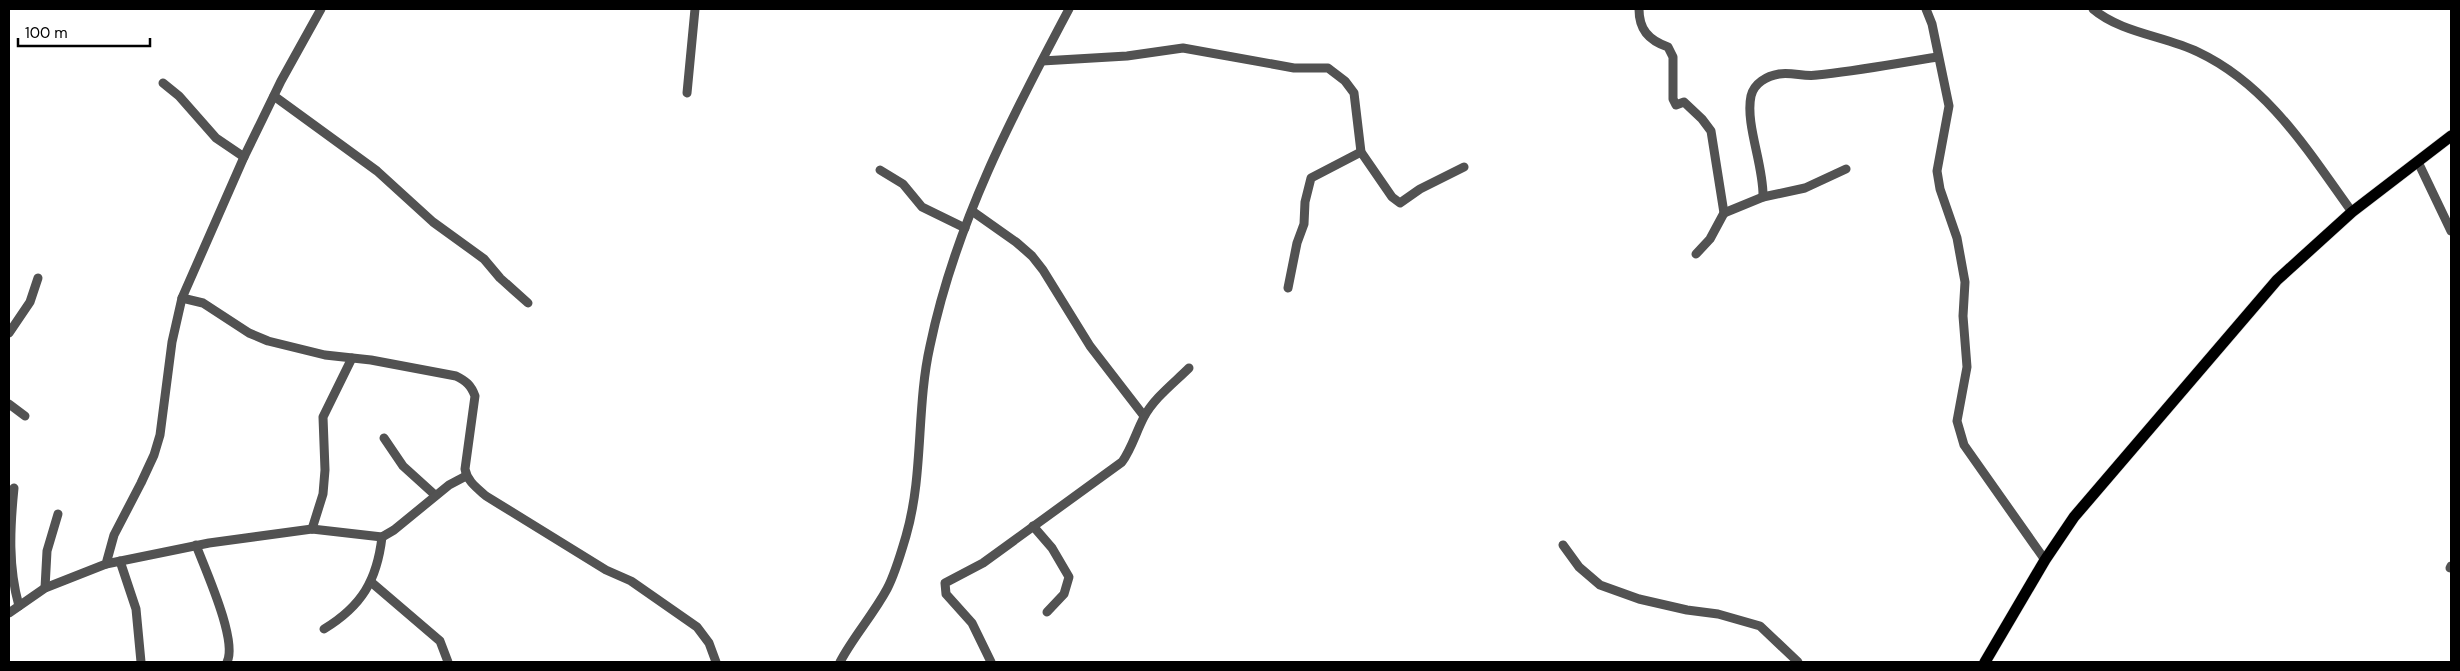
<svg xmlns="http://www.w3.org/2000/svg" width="2460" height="671" viewBox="0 0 2460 671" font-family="'DM Sans',sans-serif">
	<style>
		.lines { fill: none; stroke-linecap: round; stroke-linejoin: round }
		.major-casing { stroke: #dbdbdb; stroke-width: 12 }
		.minor { stroke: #525252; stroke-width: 9 }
		.major { stroke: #000; stroke-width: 11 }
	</style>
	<rect width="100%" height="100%" fill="#fff"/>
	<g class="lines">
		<g class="major-casing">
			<path id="major" d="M 1985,662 L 2045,560 L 2074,517 L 2277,280 L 2352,212 L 2451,136"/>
		</g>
		<g class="minor">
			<path d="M 1639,9 C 1639,29 1648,40 1668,47 L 1673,57 L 1673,99 L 1676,105 L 1684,102 L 1702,119 L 1711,131 L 1724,213 L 1710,239 L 1696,254"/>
			<path d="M 1926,9 L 1932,24 L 1949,106 L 1937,171 L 1940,189 L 1957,238 L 1965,282 L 1963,316 L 1967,367 L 1957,421 L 1964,445 L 2045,560"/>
			<path d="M 2093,9 C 2121,33 2165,36 2198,52 C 2268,85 2308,151 2352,212"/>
			<path d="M 1042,61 L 1127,56 L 1183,48 L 1294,68 L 1328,68 L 1345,81 L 1354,93 L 1361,152 L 1392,197 L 1400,203 L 1420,189 L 1464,167"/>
			<path d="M 163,83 L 179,96 L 216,138 L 244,157"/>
			<path d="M 687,93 L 695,9"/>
			<path d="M 274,96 L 377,171 L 433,222 L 484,259 L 500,278 L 528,303"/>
			<path d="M 2418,162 L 2451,231"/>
			<path d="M 880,170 L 903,184 L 922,207 L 965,228"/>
			<path d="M 1763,197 C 1764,166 1745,124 1751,96 C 1754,83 1767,76 1779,74 C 1792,72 1805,77 1817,75 C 1858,71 1898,63 1938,57"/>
			<path d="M 972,211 L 1016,242 L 1032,256 L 1043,270 L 1090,346 L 1144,416"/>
			<path d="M 1724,213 L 1763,197 L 1805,188 L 1846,169"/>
			<path d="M 1288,288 L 1297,243 L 1304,224 L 1305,202 L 1311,178 L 1361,152"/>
			<path d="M 182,298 L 203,303 L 249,333 L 268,341 L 325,355 L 371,360 L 456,376 C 466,381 471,385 475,396 L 465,469 C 467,481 477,488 486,496 L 606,570 L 631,581 L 697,627 L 709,643 L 716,662"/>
			<path d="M 9,333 L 30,302 L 38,278"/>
			<path d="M 9,404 L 25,416"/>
			<path d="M 384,438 L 403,466 L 435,495"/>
			<path d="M 14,488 C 10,528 8,567 19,606"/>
			<path d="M 1033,526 L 1052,548 L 1069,577 L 1064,594 L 1047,612"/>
			<path d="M 312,529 L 323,494 L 325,470 L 323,417 L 352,358"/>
			<path d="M 196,545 C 205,569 238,641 227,662"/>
			<path d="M 1563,545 L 1579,567 L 1600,585 L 1639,599 L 1687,610 L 1718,614 L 1760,626 L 1798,662"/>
			<path d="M 120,561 L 136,609 L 141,662"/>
			<path d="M 106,564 L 209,543 L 312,529 L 382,537 L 394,530 L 449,485 L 466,476"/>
			<path d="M 2450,568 L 2451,566"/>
			<path d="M 371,582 L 440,641 L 448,662"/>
			<path d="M 45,588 L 47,551 L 58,514"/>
			<path d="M 9,613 L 45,588 L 106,564 L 114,535 L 141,483 L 154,455 L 160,435 L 172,342 L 182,298 L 244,157 L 281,81 L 321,9"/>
			<path d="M 324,629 C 362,606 377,580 382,537"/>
			<path d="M 840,662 C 853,637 873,615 887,589 C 895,574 901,553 906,536 C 924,474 916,408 930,346 C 955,225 1012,116 1069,9"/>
			<path d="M 991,662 L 972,623 L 946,594 L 945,583 L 983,563 L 1122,462 C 1132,448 1136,432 1144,417 C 1154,398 1174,383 1189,368"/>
		</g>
		<use href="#major" class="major"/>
	</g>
	<rect width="2460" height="671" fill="none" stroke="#000000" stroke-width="20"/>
	<path d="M18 38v8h132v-8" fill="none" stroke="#000000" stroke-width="2.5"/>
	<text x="25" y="38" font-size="15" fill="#000000" stroke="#ffffff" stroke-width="4" paint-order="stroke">100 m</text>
</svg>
